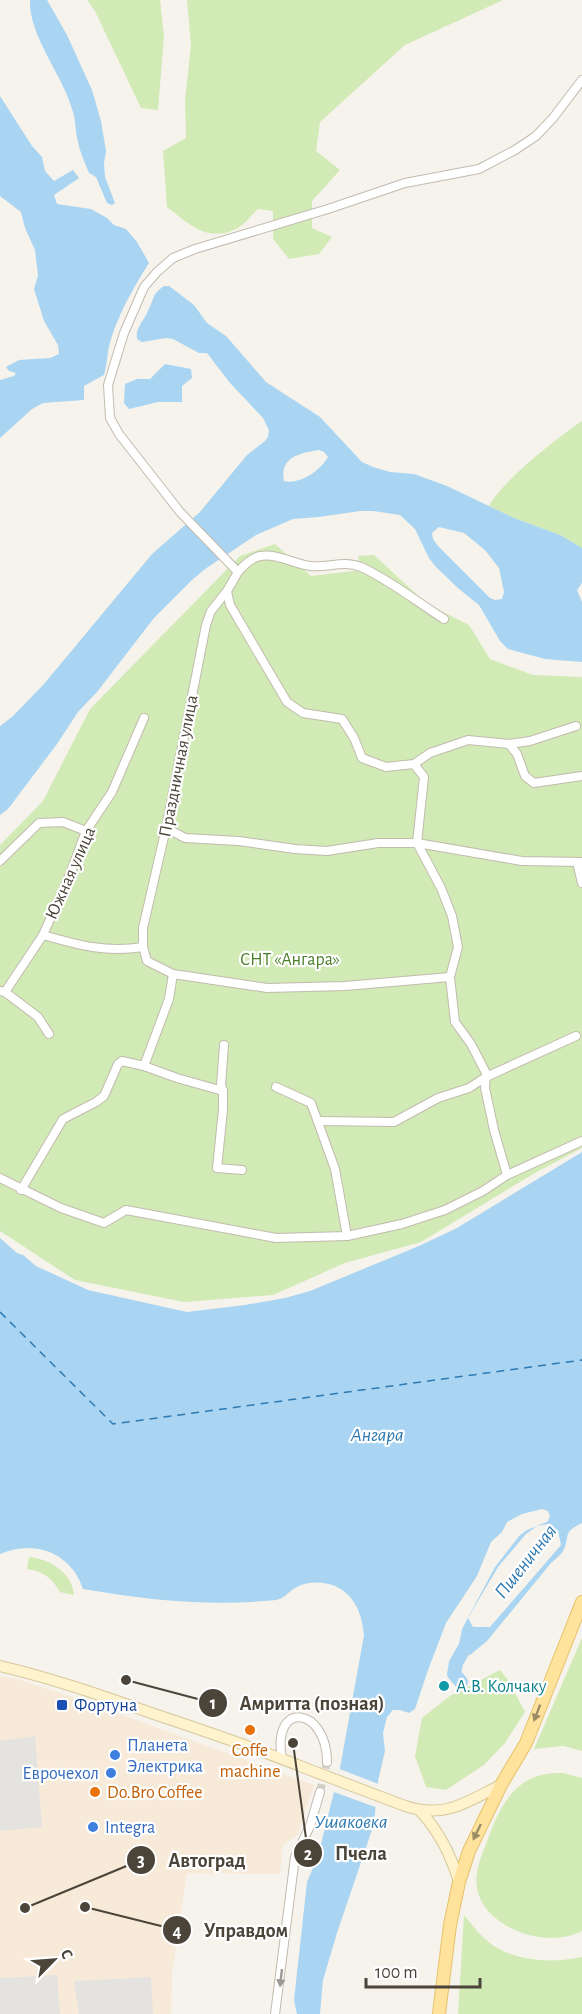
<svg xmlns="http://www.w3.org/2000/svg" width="582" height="2014" viewBox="0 0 582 2014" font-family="'Alegreya Sans',sans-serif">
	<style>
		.commercial { fill: #f7ead8 }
		.green { fill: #d2eab5 }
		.parking { fill: #e5e3e0 }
		.water { fill: #a9d4f2; fill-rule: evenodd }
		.pier { fill: #f6f3ec }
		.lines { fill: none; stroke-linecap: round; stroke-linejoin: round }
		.river { stroke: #a9d4f2; stroke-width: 14 }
		.ferry { stroke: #2e7ab2; stroke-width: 1.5; stroke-dasharray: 8 6; stroke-linecap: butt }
		.minor-tunnel { stroke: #d4d0c8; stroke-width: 8; stroke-dasharray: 8 4; stroke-linecap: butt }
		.minor-casing { stroke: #c2bbae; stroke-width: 10 }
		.secondary-casing { stroke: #d6c79b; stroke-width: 12 }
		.primary-casing { stroke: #e6c16a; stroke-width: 14 }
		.minor { stroke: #fff; stroke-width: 8 }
		.secondary { stroke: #fff3cd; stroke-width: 10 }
		.primary { stroke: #ffe39c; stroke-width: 12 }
		.secondary-bridge-casing { stroke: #d6c79b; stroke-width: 12; stroke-linecap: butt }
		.secondary-bridge { stroke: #fff3cd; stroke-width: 10 }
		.oneway { fill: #9c8c66 }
		.oneway2 { fill: #9c9892 }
		.culture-dot { fill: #0f9aa8; stroke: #fff; stroke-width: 2 }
		.transit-dot { fill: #1a4fb4; stroke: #fff; stroke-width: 2 }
		.food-dot { fill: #e8710a; stroke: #fff; stroke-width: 2 }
		.shop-dot { fill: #3f7fe0; stroke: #fff; stroke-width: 2 }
		.labels { text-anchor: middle; stroke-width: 4.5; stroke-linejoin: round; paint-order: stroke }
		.street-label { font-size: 18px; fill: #4b4439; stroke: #fff }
		.park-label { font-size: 18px; fill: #4a7f2a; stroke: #fff }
		.culture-label { font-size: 18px; fill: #0d838f; stroke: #fff; text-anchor: start }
		.transit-label { font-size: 18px; fill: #164399; stroke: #fff; text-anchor: start }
		.shop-label { font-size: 18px; fill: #366cbe; stroke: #fff; text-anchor: start }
		.food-label { font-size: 18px; fill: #c56008; stroke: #fff }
		.water-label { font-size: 20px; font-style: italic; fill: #2e7ab2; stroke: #fff }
		.leader { fill: none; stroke: #4b4439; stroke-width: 2 }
		.callout-dot { fill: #4b4439; stroke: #fff; stroke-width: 2 }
		.mark-label { font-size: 18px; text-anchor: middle; font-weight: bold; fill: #fff }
		.callout-label { font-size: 20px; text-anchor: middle; font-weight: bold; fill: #4b4439; stroke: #fff; stroke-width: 4.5; stroke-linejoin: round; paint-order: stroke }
	</style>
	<rect width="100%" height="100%" fill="#f6f3ec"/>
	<path class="commercial" d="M 0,1676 L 18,1679 L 84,1701 L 314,1785 L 297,1836 L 283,1845 L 280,1874 L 187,1873 L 172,1974 L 171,2014 L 0,2014 Z"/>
	<g class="green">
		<path d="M 87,0 L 160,0 L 164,36 L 158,110 L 141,108 L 95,11 Z"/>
		<path d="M 187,0 L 503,0 L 405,45 L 320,122 L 316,151 L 340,170 L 312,201 L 312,228 L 332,237 L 319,254 L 289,259 L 273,239 L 273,211 L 258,209 C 252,215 244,225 236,229 C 207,243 189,224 167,207 L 163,151 L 186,138 L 185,100 L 191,45 Z"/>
		<path d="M 582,421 L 582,548 L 560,535 L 514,518 L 489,506 C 504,479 556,439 582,421 Z"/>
		<path d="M 275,544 L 311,576 L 361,570 L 358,556 L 374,555 L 427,604 L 469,625 L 490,659 L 533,675 L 582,677 L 582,1148 L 533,1174 L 421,1242 L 345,1263 L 273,1295 L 184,1302 L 75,1280 L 0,1231 L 0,845 L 43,801 L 90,709 L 240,556 Z"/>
		<path d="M 29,1557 C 49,1559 72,1572 74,1595 L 60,1592 C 52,1578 43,1571 27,1569 Z"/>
		<path d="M 582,1638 L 582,1751 L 563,1746 L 534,1749 Z"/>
		<path d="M 500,1670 L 508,1680 L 525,1712 L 505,1743 L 484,1765 L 446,1790 L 426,1787 L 415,1756 L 422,1718 L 450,1696 Z"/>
		<path d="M 563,1773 L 582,1778 L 582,1931 C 564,1940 547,1939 529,1935 C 507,1929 481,1913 477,1888 C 474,1874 481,1857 486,1844 C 500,1806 515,1771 563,1773 Z"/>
		<path d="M 464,1915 C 472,1925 483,1939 494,1946 C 519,1962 554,1963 582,1957 L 582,2014 L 458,2014 Z"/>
	</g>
	<g class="parking">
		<path d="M 35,1736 L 42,1827 L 0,1831 L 0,1741 Z"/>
		<path d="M 57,1975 L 60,2014 L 0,2014 L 0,1978 Z"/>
		<path d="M 151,1977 L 153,2014 L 79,2014 L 74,1981 Z"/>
	</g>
	<g class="water">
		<path d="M 30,0 L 47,0 L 67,35 L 92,90 L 101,121 L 106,151 L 104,163 L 105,177 L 115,203 L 112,205 L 107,203 L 96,177 L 89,173 C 85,163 80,152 78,142 C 75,131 76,119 72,109 C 63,76 28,34 30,0 Z"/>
		<path d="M 0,96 L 32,146 L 42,157 L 45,171 L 54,181 L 73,170 L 79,178 L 54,195 L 57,204 L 91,209 L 107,218 L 114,225 L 126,229 L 137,242 L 149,263 C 132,290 117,316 109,346 C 107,356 107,365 104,375 L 84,386 L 84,400 L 43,403 L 32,409 L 0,438 L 0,380 L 14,376 L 16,373 L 9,371 L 6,367 L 19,360 L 50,358 L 59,354 L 58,345 L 44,321 L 34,289 L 38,275 L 35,250 L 25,228 L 21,212 L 0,196 Z"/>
		<path d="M 164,286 L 169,286 L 194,305 L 207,323 L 226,336 L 266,382 L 320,417 L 362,462 L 373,467 L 390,472 L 414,474 L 447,486 L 514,518 L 560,535 L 582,548 L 582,583 L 577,590 L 582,602 L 582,662 L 545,659 L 508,649 L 500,641 L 479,605 L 459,589 L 435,566 L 429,558 L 415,529 L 400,515 L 373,511 L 360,511 L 319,517 L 293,519 L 256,535 L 205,569 L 192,580 L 154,618 L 97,692 L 78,712 L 57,744 L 8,809 L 0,815 L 0,726 L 13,716 L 44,684 L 152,554 L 200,512 L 247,455 L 265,441 L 268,437 L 269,430 L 263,418 L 230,383 L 207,353 L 199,353 L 173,339 L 166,338 L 142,342 L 137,339 C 135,327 144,321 148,311 C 154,299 152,294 164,286 ZM 319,450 L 324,452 L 328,457 C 321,470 300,485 284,481 C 279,456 302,453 319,450 ZM 439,527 L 464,533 L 485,550 L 499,568 L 504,592 L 502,599 L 495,600 L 490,598 L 438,546 L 433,539 L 432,533 Z"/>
		<path d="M 165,364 L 191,369 L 192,378 L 182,386 L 182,402 L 158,402 L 129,409 L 124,403 L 125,384 L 137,379 L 150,379 Z"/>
		<path d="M 582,1152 L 582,1523 C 561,1533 571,1536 563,1551 C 560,1556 555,1559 551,1563 L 487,1641 L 470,1655 L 464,1653 L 459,1645 L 462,1629 L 495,1567 L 520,1535 L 527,1530 L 547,1522 L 550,1517 L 548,1511 L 542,1509 L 522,1514 L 507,1522 L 502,1532 L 491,1542 L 477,1576 L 446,1623 L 428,1670 L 415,1709 L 409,1713 L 400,1710 L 393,1710 L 387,1717 L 383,1733 L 385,1751 L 378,1781 L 374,1824 L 337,1933 L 323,1980 L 320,2014 L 297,2014 L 294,2000 L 307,1882 L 318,1856 L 340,1768 L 364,1635 C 362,1614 355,1595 335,1586 C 323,1581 306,1581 295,1588 C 288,1592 284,1599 276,1600 C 212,1607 146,1600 83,1589 C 71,1552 34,1539 0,1554 L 0,1238 L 17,1253 L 23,1255 L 36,1266 L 88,1290 L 187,1312 L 245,1305 L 285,1298 L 310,1291 L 419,1246 L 457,1228 Z"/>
	</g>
	<g class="pier">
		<path d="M 548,1524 L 558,1531 L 561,1545 L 490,1627 L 473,1627 L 468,1618 L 498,1567 L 526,1534 L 537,1526 Z"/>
		<path d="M 337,1768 L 381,1785 L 378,1808 L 331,1791 Z"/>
	</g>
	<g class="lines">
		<path class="river" d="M 461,1682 L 454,1674 L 456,1663 L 471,1637"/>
		<path class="ferry" d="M 0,1312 L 113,1424 L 582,1360"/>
		<path class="minor-tunnel" d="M 320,1792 L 327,1762"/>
		<g class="minor-casing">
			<g id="minor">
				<path d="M 238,572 C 244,565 251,558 260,556 C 277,553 294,564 310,566 C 328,568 344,560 361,567 C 390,580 417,602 444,619"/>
				<path d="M 576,726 L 530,741 L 509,744 L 468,740 L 430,753 L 414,764 L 386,767 L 362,758 L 354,738 L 342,719 L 303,713 L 287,702 L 230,605 L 227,591 L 238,572 L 180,512 L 119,434 L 110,418 L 108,385 L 124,333 L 144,287 L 157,272 L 173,258 L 195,249 L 328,209 L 405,183 L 479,169 L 515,150 L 536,136 L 553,118 L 582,80"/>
				<path d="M 509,744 L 517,754 L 525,776 L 534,783 L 582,776"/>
				<path d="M 414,764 L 424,777 L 417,843 L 441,888 L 452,916 L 458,947 L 450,977 L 455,1022 L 471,1044 L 486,1073 L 485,1088 L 494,1130 L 507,1175"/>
				<path d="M 166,828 L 185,838 L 239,841 L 295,849 L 327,851 L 378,843 L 417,843 L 522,861 L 582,862"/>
				<path d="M 0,861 L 39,823 L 63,822 L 86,831"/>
				<path d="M 577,862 L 582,883"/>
				<path d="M 43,935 C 78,945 106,953 143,947 L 147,961 L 173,974 L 267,988 L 345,986 L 450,977"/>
				<path d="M 143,947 L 143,928 L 166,828 L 206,625 L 211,611 L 227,591"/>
				<path d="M 0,991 L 5,992 L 38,1017 L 49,1034"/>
				<path d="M 5,992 L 43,935 L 70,874 L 86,831 L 112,792 L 144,718"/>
				<path d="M 224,1045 L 221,1085 L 223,1091 L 223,1110 L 217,1168 L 242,1170"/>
				<path d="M 144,1066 L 169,999 L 173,974"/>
				<path d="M 276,1087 L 311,1103 L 335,1169 L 347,1236"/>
				<path d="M 318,1121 L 394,1122 L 438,1098 L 469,1088 L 486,1077 L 576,1036"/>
				<path d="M 0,1178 L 61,1208 L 104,1223 L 126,1210 L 276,1238 L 347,1236 L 402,1224 L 445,1210 L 483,1191 L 507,1175 L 582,1141"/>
				<path d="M 21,1190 L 63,1119 L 96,1102 L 104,1096 L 118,1064 L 122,1061 L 144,1066 L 177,1078 L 223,1091"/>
				<path d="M 282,1759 C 271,1699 327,1707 327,1762"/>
				<path d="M 275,2014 L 295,1857 L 310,1826 L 320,1792"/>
			</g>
		</g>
		<g class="secondary-casing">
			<g id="secondary">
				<path d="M 0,1666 C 52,1678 103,1696 154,1714 C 205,1731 256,1748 305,1768"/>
				<path d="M 405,1806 C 446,1819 466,1802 501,1785"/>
				<path d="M 420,1811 C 439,1831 451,1855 459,1882"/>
			</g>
		</g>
		<g class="primary-casing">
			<path id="primary" d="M 439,2014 L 450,1925 L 459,1882 L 469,1851 L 501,1785 L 526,1743 L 582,1602"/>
		</g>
		<use href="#minor" class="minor"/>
		<use href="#secondary" class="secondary"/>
		<use href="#primary" class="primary"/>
		<g class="secondary-bridge-casing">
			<path id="secondary-bridge" d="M 305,1768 L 405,1806"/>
		</g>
		<use href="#secondary-bridge" class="secondary-bridge"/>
	</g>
	<defs><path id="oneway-solid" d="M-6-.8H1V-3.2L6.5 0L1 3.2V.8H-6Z" transform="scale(1.5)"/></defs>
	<g class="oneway">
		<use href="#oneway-solid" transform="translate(537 1713) rotate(111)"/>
		<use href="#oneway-solid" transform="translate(477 1832) rotate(116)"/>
	</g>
	<use class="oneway2" href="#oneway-solid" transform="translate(281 1978) rotate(96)"/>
	<circle class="culture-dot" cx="444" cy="1686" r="6"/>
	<rect class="transit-dot" x="56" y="1699" width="12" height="12" rx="3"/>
	<g class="food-dot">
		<circle cx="250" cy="1730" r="6"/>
		<circle cx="95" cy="1792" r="6"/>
	</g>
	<g class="shop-dot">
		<circle cx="115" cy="1755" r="6"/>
		<circle cx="111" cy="1773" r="6"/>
		<circle cx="93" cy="1827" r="6"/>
	</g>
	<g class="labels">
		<g class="street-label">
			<text transform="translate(178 766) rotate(-79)" y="6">Праздничная улица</text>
			<text transform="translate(70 873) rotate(-66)" y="6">Южная улица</text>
		</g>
		<g class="park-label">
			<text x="290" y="965">СНТ «Ангара»</text>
		</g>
		<g class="culture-label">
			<text x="456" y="1692">А.В. Колчаку</text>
		</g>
		<g class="transit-label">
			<text x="74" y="1711">Фортуна</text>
		</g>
		<g class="shop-label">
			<text x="127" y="1751">Планета<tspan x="127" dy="21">Электрика</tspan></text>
			<text x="99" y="1779" text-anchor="end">Еврочехол</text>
			<text x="105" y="1833">Integra</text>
		</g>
		<g class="food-label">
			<text x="250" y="1756">Coffe<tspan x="250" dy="21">machine</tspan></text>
			<text x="107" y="1798" text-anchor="start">Do.Bro Coffee</text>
		</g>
		<g class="water-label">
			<text x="377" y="1441">Ангара</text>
			<text transform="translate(525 1561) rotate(-52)" y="7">Пшеничная</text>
			<text x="351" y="1828">Ушаковка</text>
		</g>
	</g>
	<path class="leader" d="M126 1680L213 1703M293 1743L308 1853M25 1908L141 1860M85 1907L177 1930"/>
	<g class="callout-dot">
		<circle cx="126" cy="1680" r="6"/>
		<circle cx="293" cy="1743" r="6"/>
		<circle cx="25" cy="1908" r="6"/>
		<circle cx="85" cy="1907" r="6"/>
		<circle cx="213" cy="1703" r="15"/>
		<circle cx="308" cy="1853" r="15"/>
		<circle cx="141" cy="1860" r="15"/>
		<circle cx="177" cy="1930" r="15"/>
	</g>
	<g class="mark-label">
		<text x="213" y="1709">1</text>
		<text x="308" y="1860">2</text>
		<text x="141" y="1866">3</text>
		<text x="177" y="1937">4</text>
	</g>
	<g class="callout-label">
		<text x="312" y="1710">Амритта (позная)</text>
		<text x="361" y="1860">Пчела</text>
		<text x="207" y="1867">Автоград</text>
		<text x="246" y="1937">Управдом</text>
	</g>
	<g transform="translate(54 1960) rotate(65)" stroke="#ffffff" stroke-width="4.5" paint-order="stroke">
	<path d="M0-4.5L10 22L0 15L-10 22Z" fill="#4b4439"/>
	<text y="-9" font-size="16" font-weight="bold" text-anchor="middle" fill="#4b4439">С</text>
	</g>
	<path d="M366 1978v9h114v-9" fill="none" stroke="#4b4439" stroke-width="3"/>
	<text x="375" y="1978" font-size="18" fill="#4b4439" stroke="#ffffff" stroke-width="4.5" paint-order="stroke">100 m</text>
</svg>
